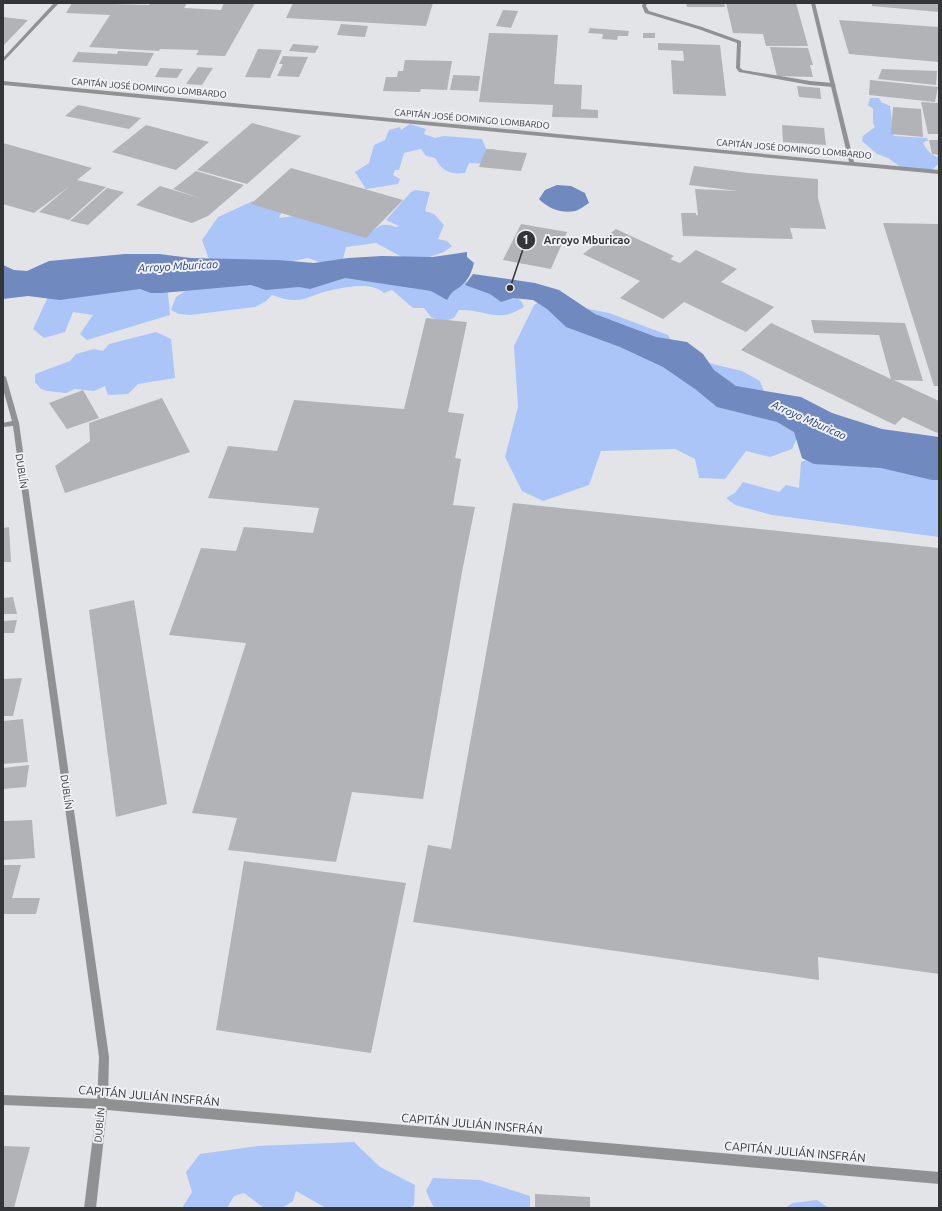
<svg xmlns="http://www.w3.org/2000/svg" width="942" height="1211" viewBox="0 0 942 1211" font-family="Ubuntu,sans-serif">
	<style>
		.green { fill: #acc5f9 }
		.water { fill: #708ac0 }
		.building { fill: #b1b3b7 }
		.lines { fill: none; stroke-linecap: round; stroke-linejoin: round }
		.lane { fill: #909193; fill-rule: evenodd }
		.street { fill: #909193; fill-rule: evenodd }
		.labels { text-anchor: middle; stroke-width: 4; stroke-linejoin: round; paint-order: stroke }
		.far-street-label { font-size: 9px; fill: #343537; stroke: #eff1f6 }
		.street-label { font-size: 10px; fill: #343537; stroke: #eff1f6 }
		.water-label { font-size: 11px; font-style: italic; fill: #1e397b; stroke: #eff1f6 }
		.near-street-label { font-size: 12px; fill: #343537; stroke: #eff1f6 }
		.leader { fill: none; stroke: #343537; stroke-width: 1.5 }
		.callout-dot { fill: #343537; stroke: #eff1f6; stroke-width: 1.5 }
		.mark-label { font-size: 12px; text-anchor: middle; font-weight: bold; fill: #fff }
		.callout-label { font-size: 11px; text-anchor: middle; font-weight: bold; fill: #343537; stroke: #eff1f6; stroke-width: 4; stroke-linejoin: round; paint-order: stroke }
	</style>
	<rect width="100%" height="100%" fill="#e2e4e8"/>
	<g class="green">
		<path d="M 870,98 L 879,98 L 881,102 L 890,106 L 894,136 L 927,138 L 928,140 L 923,143 C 927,150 931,156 939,157 L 939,163 L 932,170 L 906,171 L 888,158 L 877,154 L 862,141 L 863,136 L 875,127 L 873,123 L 873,109 L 868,105 Z"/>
		<path d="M 410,124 L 426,129 L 424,134 L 435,138 L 444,136 L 482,139 L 486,149 L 495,149 L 503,158 L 488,164 L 469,163 L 465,173 C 450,175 442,171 435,158 L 426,156 L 421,149 L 404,153 L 399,170 L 395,170 L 393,175 L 400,179 L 398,184 L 366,189 L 355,172 L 369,163 L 374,145 L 385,140 L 389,130 L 400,127 L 401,130 Z"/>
		<path d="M 415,190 L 430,192 L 425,211 L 434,214 L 444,225 L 438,239 L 447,241 L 452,246 L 444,252 L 429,257 L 402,257 L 376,243 L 346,247 L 343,259 L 325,264 L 308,258 L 264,267 L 210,262 L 202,240 L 218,217 L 253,201 L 282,204 L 283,209 L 279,218 L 302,215 L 361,235 C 379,235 373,219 396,227 L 399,226 L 386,220 L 411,192 Z"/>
		<path d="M 234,275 L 463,280 C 471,283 479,287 487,289 C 502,292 518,291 524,307 C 498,324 485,309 459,310 L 454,318 L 442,322 L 431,317 L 424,308 L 413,308 L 392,290 L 384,293 C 372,281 344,287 328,291 C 316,293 306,301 293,300 C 285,300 279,297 272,295 L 266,301 L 255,307 L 190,315 L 179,314 L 171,310 L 176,297 L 190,288 Z"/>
		<path d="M 167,283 L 170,315 L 87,340 L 80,334 L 93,315 L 73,312 L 65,332 L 44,338 L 33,329 L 47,299 L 37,286 Z"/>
		<path d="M 546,297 L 564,304 L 609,313 L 668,335 L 676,349 L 696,360 L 742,371 L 760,381 L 766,397 L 805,420 L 792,449 L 770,457 L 746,451 L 725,479 L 699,478 L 695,459 L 675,449 L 601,451 L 589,485 L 543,501 L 522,491 L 505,457 L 518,407 L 514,346 L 534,305 Z"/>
		<path d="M 156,332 L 171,339 L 175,378 L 138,384 L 128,394 L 108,395 L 105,386 L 94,391 L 75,389 L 66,393 L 47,391 L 41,389 L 35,382 L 35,374 L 70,361 L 76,354 L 94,349 L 103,351 L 109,344 Z"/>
		<path d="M 824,454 L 939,477 L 939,537 L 772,515 L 735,505 L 726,498 L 735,493 L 743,482 L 779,492 L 786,485 L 799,488 L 801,462 Z"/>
		<path d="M 354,1142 L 380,1167 L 415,1185 L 414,1205 L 410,1208 L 326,1208 L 296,1191 L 293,1201 L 282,1208 L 264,1208 L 244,1193 L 234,1196 L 227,1208 L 182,1208 L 192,1192 L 186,1172 L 200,1154 L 257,1146 Z"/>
		<path d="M 433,1178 L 480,1180 L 530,1196 L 530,1208 L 434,1208 L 426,1191 Z"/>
		<path d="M 817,1200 L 829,1208 L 785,1208 L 793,1203 Z"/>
	</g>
	<g class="water">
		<path d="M 557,185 L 571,186 L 585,193 L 589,203 C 585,205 580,210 575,211 C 562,214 547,208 539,199 L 545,190 Z"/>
		<path d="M 467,252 L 467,257 L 474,263 C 472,271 469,279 463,284 C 455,292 454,288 447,300 L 431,291 L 345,278 L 310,289 L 299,287 L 266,290 L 251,285 L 162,293 L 151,293 L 140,289 L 60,300 L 28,296 L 3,299 L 3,265 L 14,270 L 27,271 L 49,261 L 125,254 L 159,254 L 191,258 L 278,260 L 314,263 L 348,258 L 382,256 L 433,257 Z"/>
		<path d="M 473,274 L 535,283 L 559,290 L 595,314 L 656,337 L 687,342 L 703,354 L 714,370 L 736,386 L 801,397 L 832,413 L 882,429 L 939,437 L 939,480 L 932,480 L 881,468 L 814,464 L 802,458 L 794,432 L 777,422 L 717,407 L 695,389 L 663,367 L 620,347 L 566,327 L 547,309 L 533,300 L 513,298 L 501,302 L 490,294 L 465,285 Z"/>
	</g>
	<g class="building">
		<path d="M 72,3 L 149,5 L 150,3 L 187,3 L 184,8 L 221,10 L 224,3 L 255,3 L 225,56 L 196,55 L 199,50 L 160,49 L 159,51 L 89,47 L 110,15 L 66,13 Z"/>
		<path d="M 293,3 L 433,3 L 426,26 L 286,18 Z"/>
		<path d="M 686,3 L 724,3 L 725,7 L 687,7 Z"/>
		<path d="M 726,3 L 796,3 L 808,46 L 766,46 L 763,34 L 733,33 Z"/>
		<path d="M 872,3 L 939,3 L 939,12 L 872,6 Z"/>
		<path d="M 503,10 L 518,11 L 511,28 L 496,26 Z"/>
		<path d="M 3,17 L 28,20 L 3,46 Z"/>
		<path d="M 839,20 L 939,27 L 939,62 L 849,54 Z"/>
		<path d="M 341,24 L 368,26 L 365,37 L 337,35 Z"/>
		<path d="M 590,28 L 629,31 L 628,36 L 618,36 L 617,40 L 602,39 L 603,34 L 588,33 Z"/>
		<path d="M 489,33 L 558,35 L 554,84 L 582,85 L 581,109 L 598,110 L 598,118 L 552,117 L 553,105 L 479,102 Z"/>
		<rect x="643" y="33" width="12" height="5"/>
		<path d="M 658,43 L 720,45 L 726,96 L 673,94 L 671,60 L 684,61 L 683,51 L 658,50 Z"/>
		<path d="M 293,44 L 319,46 L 315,53 L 289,51 Z"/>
		<path d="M 770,47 L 808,48 L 813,65 L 810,65 L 813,77 L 777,76 Z"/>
		<path d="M 258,49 L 282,50 L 270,78 L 245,77 Z"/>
		<path d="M 118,51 L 154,53 L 147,66 L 72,62 L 78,52 L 117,54 Z"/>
		<path d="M 283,56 L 308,57 L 299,77 L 277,76 L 283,64 L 279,64 Z"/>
		<path d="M 405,60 L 452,61 L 447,90 L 421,89 L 420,92 L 383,91 L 386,77 L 397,77 L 398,71 L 403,71 Z"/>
		<path d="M 198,67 L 213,68 L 202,85 L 186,84 Z"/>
		<path d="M 160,68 L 183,69 L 177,78 L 155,77 Z"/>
		<path d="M 882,69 L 937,71 L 936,85 L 878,79 Z"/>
		<path d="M 453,75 L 480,76 L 478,91 L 450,90 Z"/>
		<path d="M 870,80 L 938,87 L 935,102 L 869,95 Z"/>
		<path d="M 797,86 L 820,88 L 821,99 L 799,97 Z"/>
		<path d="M 921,102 L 939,103 L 939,134 L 928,134 Z"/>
		<path d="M 78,105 L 141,118 L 129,129 L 65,116 Z"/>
		<path d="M 893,107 L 921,109 L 923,137 L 891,134 Z"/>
		<path d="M 252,123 L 301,136 L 247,184 L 197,170 Z"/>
		<path d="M 146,125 L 209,142 L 176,170 L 112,152 Z"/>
		<path d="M 782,125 L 824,128 L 826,145 L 783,142 Z"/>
		<path d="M 929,140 L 939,140 L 939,155 L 932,154 Z"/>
		<path d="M 3,143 L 92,168 L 77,180 L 106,187 L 69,220 L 39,212 L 71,185 L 34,213 L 3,204 Z"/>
		<path d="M 486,149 L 527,153 L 521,171 L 479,167 Z"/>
		<path d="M 694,166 L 748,173 L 818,179 L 818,198 L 826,229 L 790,228 L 793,239 L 683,236 L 681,213 L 696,213 L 696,215 L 698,215 L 695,189 L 738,191 L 689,185 Z"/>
		<path d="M 291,168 L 403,200 L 366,238 L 251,204 Z"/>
		<path d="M 196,171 L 244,185 L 208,216 L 192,223 L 136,205 L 160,186 L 203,199 L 173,189 Z"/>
		<path d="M 107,188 L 124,192 L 88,225 L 70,221 Z"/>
		<path d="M 883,223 L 939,224 L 939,386 L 934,386 Z"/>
		<path d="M 521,224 L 567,232 L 551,269 L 503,260 Z"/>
		<path d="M 616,229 L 674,256 L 670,259 L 680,263 L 696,250 L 737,269 L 721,282 L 774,307 L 746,332 L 684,302 L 663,319 L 620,298 L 640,281 L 583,254 Z"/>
		<path d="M 426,318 L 467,322 L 448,412 L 464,414 L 455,458 L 461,459 L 453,505 L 475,507 L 462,572 L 423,799 L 352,792 L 336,862 L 228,850 L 237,818 L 192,813 L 246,643 L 169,635 L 201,548 L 236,551 L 244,527 L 313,533 L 319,508 L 208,498 L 228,446 L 277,451 L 294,400 L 404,409 Z"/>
		<path d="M 811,320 L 905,323 L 923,381 L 894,380 L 939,401 L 939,431 L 937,433 L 903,417 L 895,425 L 741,350 L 771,323 L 891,379 L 879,335 L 814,333 Z"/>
		<path d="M 83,390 L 99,418 L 67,429 L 49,403 Z"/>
		<path d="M 162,398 L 190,452 L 65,493 L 55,466 L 90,441 L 89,423 Z"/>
		<path d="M 513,503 L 939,548 L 939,974 L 818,957 L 819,980 L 413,922 L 428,845 L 451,849 Z"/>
		<path d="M 9,527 L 11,562 L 3,562 L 3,528 Z"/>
		<path d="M 13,597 L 17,614 L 3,614 L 3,598 Z"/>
		<path d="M 134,600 L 167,804 L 116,817 L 89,610 Z"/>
		<path d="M 17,620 L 14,633 L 3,633 L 3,621 Z"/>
		<path d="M 22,678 L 13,716 L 3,716 L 3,679 Z"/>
		<path d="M 23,719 L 28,762 L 3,764 L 3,721 Z"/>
		<path d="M 29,765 L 26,787 L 3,789 L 3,768 Z"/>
		<path d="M 32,820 L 35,858 L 3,860 L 3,821 Z"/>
		<path d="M 244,861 L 406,883 L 371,1053 L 216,1030 Z"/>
		<path d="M 3,865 L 21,865 L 12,898 L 40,898 L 36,914 L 3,914 Z"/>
		<path d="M 3,1146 L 30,1147 L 14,1208 L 3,1208 Z"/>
		<path d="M 535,1194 L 590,1197 L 590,1208 L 535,1208 Z"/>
	</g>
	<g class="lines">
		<g class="lane">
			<path d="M 643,3 L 647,3 L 646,6 L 649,11 L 702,27 L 741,41 L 740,68 L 743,70 L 810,81 L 833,83 L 836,85 L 833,87 L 810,85 L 739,72 L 736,68 L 737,43 L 698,29 L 645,13 L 642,6 Z"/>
			<path d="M 3,1095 L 102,1099 L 106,1100 L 107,1104 L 106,1108 L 102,1109 L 3,1105 Z"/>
		</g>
		<g class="street">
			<path d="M 54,3 L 59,3 L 3,62 L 3,58 Z"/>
			<path d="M 811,3 L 815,3 L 854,162 L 939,170 L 939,174 L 3,85 L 3,81 L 849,162 Z"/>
			<path d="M 3,375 L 6,377 L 19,423 L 109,1057 L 108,1099 L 939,1172 L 939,1184 L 107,1110 L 96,1208 L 84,1208 L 97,1104 L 99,1057 L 13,426 L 3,427 L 3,423 L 12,421 L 3,389 Z"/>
		</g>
	</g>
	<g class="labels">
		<g class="far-street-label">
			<text transform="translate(149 88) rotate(5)" y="3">CAPITÁN JOSÉ DOMINGO LOMBARDO</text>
			<text transform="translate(472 119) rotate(5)" y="3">CAPITÁN JOSÉ DOMINGO LOMBARDO</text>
			<text transform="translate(794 149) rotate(5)" y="3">CAPITÁN JOSÉ DOMINGO LOMBARDO</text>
		</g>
		<g class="street-label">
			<text transform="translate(22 471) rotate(82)" y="4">DUBLÍN</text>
			<text transform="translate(67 792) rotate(82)" y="4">DUBLÍN</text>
			<text transform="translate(99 1125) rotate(-84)" y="4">DUBLÍN</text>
		</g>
		<g class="water-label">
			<text transform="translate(178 266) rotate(-3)" y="4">Arroyo Mburicao</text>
			<text transform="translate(809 420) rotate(24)" y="4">Arroyo Mburicao</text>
		</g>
		<g class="near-street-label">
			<text transform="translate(149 1096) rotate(5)" y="4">CAPITÁN JULIÁN INSFRÁN</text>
			<text transform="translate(472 1124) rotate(5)" y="4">CAPITÁN JULIÁN INSFRÁN</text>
			<text transform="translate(795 1152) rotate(5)" y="4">CAPITÁN JULIÁN INSFRÁN</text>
		</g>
	</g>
	<path class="leader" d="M510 288L526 240"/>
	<g class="callout-dot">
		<circle cx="510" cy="288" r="4"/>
		<circle cx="526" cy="240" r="10"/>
	</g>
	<g class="mark-label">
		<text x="526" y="244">1</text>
	</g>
	<g class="callout-label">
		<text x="587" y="244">Arroyo Mburicao</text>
	</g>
	<rect width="942" height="1211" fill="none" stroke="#343537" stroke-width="8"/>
</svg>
